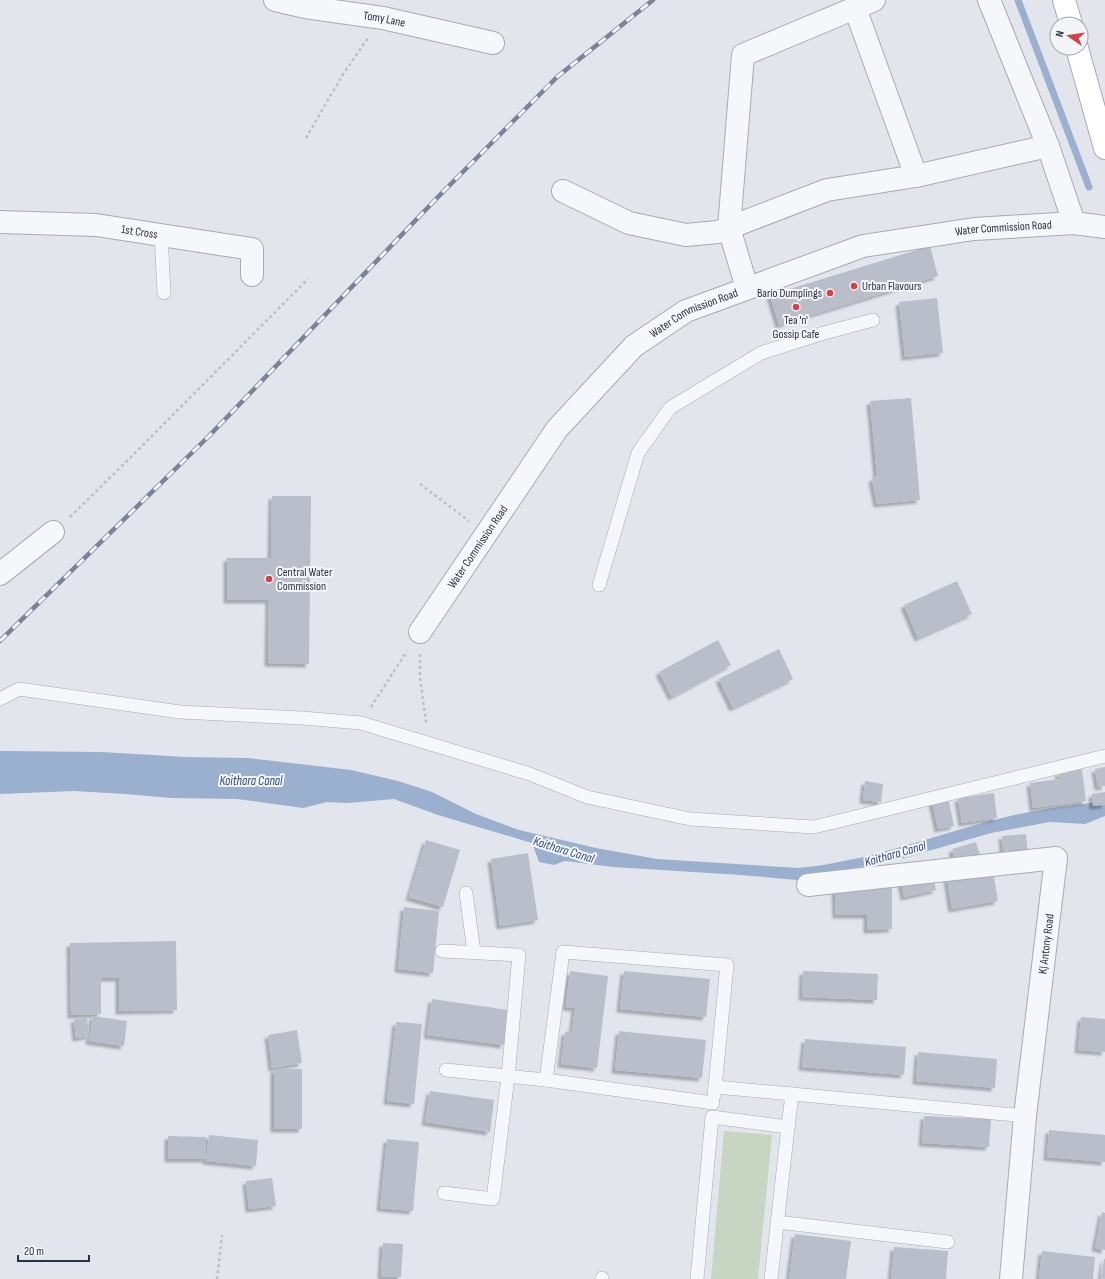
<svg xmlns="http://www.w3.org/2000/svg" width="1105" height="1279" viewBox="0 0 1105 1279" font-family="'Sofia Sans Condensed',sans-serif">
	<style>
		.green { fill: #c6d6c3 }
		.water { fill: #9bafce }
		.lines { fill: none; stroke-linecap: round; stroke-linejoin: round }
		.stream { stroke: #9bafce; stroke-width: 7 }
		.building { fill: #b9beca; filter: url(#shadow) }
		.lane-casing { stroke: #a7abb7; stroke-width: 14 }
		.street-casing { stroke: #a7abb7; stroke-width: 24 }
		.secondary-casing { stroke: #a7abb7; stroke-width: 24 }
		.path { stroke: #bdc0c8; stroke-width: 2.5; stroke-dasharray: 3 3; stroke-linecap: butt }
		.lane { stroke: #f6f7fa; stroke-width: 13 }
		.street { stroke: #f6f7fa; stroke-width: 22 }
		.secondary { stroke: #fff; stroke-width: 22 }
		.rail-casing { stroke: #7a8397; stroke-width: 4.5 }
		.rail { stroke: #f3f5f9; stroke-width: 3; stroke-dasharray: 9; stroke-linecap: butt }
		.poi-dot { fill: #d93f49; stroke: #f3f5f9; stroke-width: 1.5 }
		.labels { text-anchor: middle; stroke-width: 4; stroke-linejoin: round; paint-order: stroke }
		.street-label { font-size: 12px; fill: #293146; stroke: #f3f5f9 }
		.poi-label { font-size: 12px; fill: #293146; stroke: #f3f5f9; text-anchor: start }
		.water-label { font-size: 13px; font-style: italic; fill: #2f4b7d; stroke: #f3f5f9 }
	</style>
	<defs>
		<filter id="shadow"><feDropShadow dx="-3.5" dy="3.5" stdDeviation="1" flood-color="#0004"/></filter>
	</defs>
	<rect width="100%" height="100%" fill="#e2e5ec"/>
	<path class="green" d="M 724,1131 L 772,1135 L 758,1279 L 711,1279 Z"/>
	<path class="water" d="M 0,751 L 102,752 L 186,757 L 248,758 L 351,770 L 398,781 L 432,792 L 476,814 L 519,830 L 596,848 L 657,859 L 798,868 C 865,862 929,837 994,820 C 1030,810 1068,806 1105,801 L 1105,816 L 1085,824 L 1050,822 L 991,833 L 904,858 L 797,880 L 741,875 L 613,867 L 565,861 L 554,865 L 539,862 L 532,843 L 438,815 L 394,799 L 348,803 L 327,802 L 303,808 L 237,799 L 171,798 L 125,794 L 74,791 L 0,794 Z"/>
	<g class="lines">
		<path class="stream" d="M 1018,0 L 1089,187"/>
	</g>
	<g class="building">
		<path d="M 930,246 L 938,276 L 779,325 L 770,295 Z"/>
		<path d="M 937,298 L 943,353 L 905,357 L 899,302 Z"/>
		<path d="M 911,398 L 920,500 L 877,504 L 872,479 L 877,476 L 870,401 Z"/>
		<path d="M 272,496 L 311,496 L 309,664 L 268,663 L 269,600 L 227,600 L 227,558 L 271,558 Z"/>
		<path d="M 957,581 L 972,614 L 918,638 L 904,605 Z"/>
		<path d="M 718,640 L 731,665 L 672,697 L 659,672 Z"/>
		<path d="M 779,649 L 793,679 L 733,708 L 719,679 Z"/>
		<path d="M 1105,767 L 1105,786 L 1098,787 L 1095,769 Z"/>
		<path d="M 1082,769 L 1086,801 L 1033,808 L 1030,783 L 1059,779 L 1058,773 Z"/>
		<path d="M 865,781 L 883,784 L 881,802 L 863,800 Z"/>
		<path d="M 1105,792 L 1105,805 L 1093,806 L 1092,794 Z"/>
		<path d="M 994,793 L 997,818 L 962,823 L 958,798 Z"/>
		<path d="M 948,797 L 954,826 L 938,829 L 932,801 Z"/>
		<path d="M 1026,834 L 1028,856 L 1004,859 L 1002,836 Z"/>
		<path d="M 426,840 L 460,850 L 443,907 L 409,897 Z"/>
		<path d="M 976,842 L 981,858 L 956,865 L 952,849 Z"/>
		<path d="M 528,853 L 538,920 L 500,926 L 491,859 Z"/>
		<path d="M 993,871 L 998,901 L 952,909 L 947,878 Z"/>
		<path d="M 933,875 L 936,890 L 904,897 L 901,882 Z"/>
		<path d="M 892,886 L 892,929 L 867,930 L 867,915 L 836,915 L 835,887 Z"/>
		<path d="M 404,907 L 439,911 L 433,973 L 398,969 Z"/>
		<path d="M 176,941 L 177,1010 L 119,1011 L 119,978 L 101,978 L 101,1014 L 71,1015 L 70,943 Z"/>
		<path d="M 570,971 L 608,976 L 597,1068 L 561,1064 L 565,1032 L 572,1031 L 575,1008 L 566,1007 Z"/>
		<path d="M 624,971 L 710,979 L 706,1017 L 620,1009 Z"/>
		<path d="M 803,971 L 878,974 L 877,1000 L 802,997 Z"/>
		<path d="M 432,999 L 508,1010 L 504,1045 L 427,1035 Z"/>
		<path d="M 93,1016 L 127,1021 L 124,1046 L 89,1041 Z"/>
		<path d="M 1081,1017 L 1105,1019 L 1105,1052 L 1078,1050 Z"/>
		<path d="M 87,1018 L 89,1036 L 76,1038 L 74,1019 Z"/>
		<path d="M 396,1022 L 422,1024 L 414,1104 L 387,1101 Z"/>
		<path d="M 297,1030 L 302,1063 L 272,1068 L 268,1035 Z"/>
		<path d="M 619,1031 L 706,1040 L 702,1078 L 615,1070 Z"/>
		<path d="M 805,1039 L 906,1047 L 904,1075 L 802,1067 Z"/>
		<path d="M 918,1052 L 997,1059 L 995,1088 L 916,1081 Z"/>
		<rect x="274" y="1069" width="28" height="60"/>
		<path d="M 430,1091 L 494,1100 L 490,1132 L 425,1122 Z"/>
		<path d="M 924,1116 L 991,1119 L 989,1147 L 922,1143 Z"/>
		<path d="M 1049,1130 L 1105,1135 L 1105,1162 L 1047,1157 Z"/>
		<path d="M 209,1135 L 258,1140 L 256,1166 L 206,1161 Z"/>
		<path d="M 168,1136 L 206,1137 L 206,1159 L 168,1159 Z"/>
		<path d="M 387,1139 L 419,1142 L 413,1211 L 380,1208 Z"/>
		<path d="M 272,1178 L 276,1206 L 249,1209 L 246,1181 Z"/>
		<path d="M 1102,1212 L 1105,1213 L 1105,1250 L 1095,1248 Z"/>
		<path d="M 795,1234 L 851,1241 L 846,1279 L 789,1279 Z"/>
		<path d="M 383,1243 L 403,1244 L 401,1277 L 381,1276 Z"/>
		<path d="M 894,1247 L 948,1251 L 946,1279 L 891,1279 Z"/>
		<path d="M 1042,1251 L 1095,1257 L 1093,1279 L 1039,1279 Z"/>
		<path d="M 1104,1259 L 1105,1259 L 1105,1279 L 1101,1278 Z"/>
	</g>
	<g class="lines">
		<g class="lane-casing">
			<g id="lane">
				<path d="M 161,234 L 164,293"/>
				<path d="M 599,585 L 638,453 L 670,408 L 761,353 L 824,333 L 873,320"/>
				<path d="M 0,699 L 19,689 L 180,712 L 302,718 L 361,723 L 530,774 L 587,797 L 690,819 L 814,827 L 1105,756"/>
				<path d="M 466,893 L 474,952"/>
				<path d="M 442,951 L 519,955 L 508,1077 L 493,1199 L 444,1193"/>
				<path d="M 446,1070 L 546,1080 L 713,1103"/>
				<path d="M 546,1080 L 563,952 L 727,965 L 715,1087"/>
				<path d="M 792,1094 L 1025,1116"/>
				<path d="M 714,1095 L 715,1087 L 792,1094 L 788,1127"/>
				<path d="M 777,1222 L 948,1242"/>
				<path d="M 602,1278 L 602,1279"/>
				<path d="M 697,1279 L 712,1117 L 788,1127 L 771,1279"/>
			</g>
		</g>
		<g class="street-casing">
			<g id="street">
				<path id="s1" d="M 275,0 L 305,7 L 383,18 L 493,43"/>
				<path d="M 874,0 L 855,8 L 916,176 L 1048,146"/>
				<path d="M 989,0 L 1048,146 L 1074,223"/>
				<path d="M 563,191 L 629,223 L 686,235 L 718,232 L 827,190 L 916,176"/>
				<path id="s2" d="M 0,222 L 96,225 L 252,249 L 252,275"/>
				<path d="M 747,288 L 729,228 L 743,55 L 855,8"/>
				<path d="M 0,574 L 53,532"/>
				<path id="s3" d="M 420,632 L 557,429 L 634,346 L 686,311 L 863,246 L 974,229 L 1074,223 L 1105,227"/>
				<path d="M 808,885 L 1056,858 L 1025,1116 L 1011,1279"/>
			</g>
		</g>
		<g class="secondary-casing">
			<g id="secondary">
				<path d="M 1064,0 L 1071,24"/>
				<path d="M 1077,48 L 1105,148"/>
			</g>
		</g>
		<g class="path">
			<path d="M 306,138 L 342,76 L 368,38"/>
			<path d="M 420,484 L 469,521"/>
			<path d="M 70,517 L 134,454 L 308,279"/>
			<path d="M 420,654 L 420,677 L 426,723"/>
			<path d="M 371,707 L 407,651"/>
			<path d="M 217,1279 L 222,1235"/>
		</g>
		<use href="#lane" class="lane"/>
		<use href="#street" class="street"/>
		<use href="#secondary" class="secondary"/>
		<g class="rail-casing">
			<path id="rail" d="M 0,641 L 210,435 L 436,199 L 557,77 L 653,0"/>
		</g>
		<use href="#rail" class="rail"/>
	</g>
	<g class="poi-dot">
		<circle cx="854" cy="286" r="4"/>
		<circle cx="830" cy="293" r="4"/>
		<circle cx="796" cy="307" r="4"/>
		<circle cx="269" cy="579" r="4"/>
	</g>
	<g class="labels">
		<g class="street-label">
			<text dy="4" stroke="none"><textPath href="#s1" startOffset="111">Tomy Lane</textPath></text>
			<text dy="4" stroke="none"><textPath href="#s3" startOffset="751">Water Commission Road</textPath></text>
			<text dy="4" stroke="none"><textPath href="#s2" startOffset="140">1st Cross</textPath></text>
			<text dy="4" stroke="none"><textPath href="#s3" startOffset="427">Water Commission Road</textPath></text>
			<text dy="4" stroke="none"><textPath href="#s3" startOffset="103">Water Commission Road</textPath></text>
			<text transform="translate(1046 944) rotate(-83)" y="4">KJ Antony Road</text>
		</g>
		<g class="poi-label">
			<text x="862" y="290">Urban Flavours</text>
			<text x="822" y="297" text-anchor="end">Bario Dumplings</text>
			<text x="796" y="324" text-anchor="middle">Tea 'n'<tspan x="796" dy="14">Gossip Cafe</tspan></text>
			<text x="277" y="576">Central Water<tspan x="277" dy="14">Commission</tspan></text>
		</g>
		<g class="water-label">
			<text x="251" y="785">Koithara Canal</text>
			<text transform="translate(564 849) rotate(17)" y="5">Koithara Canal</text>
			<text transform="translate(895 853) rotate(-16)" y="5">Koithara Canal</text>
		</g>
	</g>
	<g transform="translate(1069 36) rotate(283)"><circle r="19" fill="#f3f5f9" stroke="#a2a7b1"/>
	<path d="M0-3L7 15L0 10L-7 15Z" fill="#d93f49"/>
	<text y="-6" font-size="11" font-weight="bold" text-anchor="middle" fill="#293146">N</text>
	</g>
	<path d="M18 1255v6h71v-6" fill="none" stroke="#293146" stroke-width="2"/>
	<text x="24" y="1255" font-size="12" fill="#293146" stroke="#f3f5f9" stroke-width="3" paint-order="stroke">20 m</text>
</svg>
